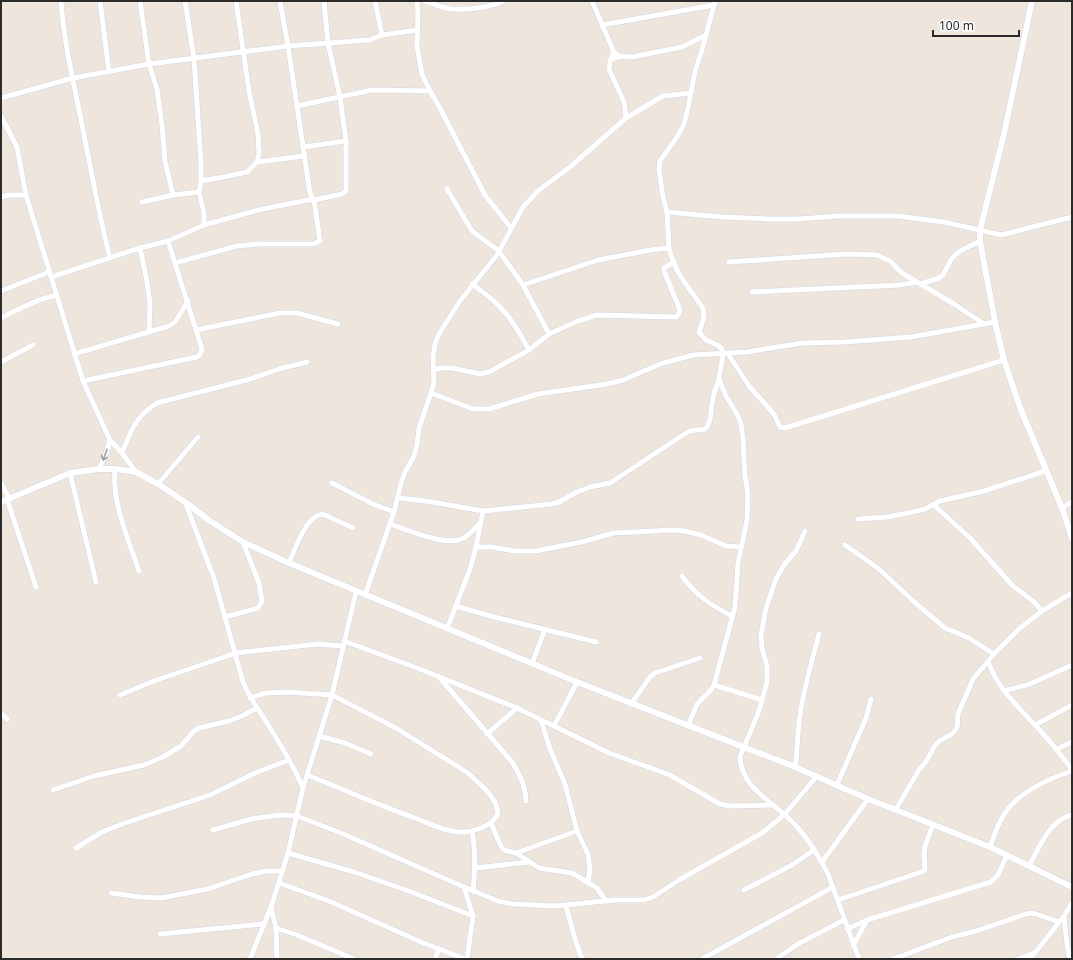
<svg xmlns="http://www.w3.org/2000/svg" width="1073" height="960" viewBox="0 0 1073 960" font-family="'Noto Sans',sans-serif">
	<style>
		.lines { fill: none; stroke-linecap: round; stroke-linejoin: round }
		.minor-casing { stroke: #d1d5e5; stroke-width: 6 }
		.tertiary-casing { stroke: #d1d5e5; stroke-width: 7 }
		.minor { stroke: #fff; stroke-width: 5 }
		.tertiary { stroke: #fff; stroke-width: 6 }
		.oneway { stroke: #a0a0a0 }
	</style>
	<rect width="100%" height="100%" fill="#eee6dc"/>
	<g class="lines">
		<g class="minor-casing">
			<g id="minor">
				<path d="M 61,1 C 64,45 75,87 83,130 C 92,173 99,216 110,258"/>
				<path d="M 100,1 L 109,72"/>
				<path d="M 140,1 L 149,64 L 157,89 L 162,125 L 165,161 L 173,195"/>
				<path d="M 185,1 L 194,59 L 201,163 L 201,181 L 199,192 L 204,213 L 204,225"/>
				<path d="M 375,1 L 382,35"/>
				<path d="M 417,1 L 418,13 L 417,46 L 422,74 L 430,91 L 440,108 L 485,195 L 511,228"/>
				<path d="M 424,1 C 433,3 442,8 451,9 C 467,10 489,8 503,1"/>
				<path d="M 592,1 L 614,52 L 617,54"/>
				<path d="M 602,25 L 714,5"/>
				<path d="M 614,52 L 610,61 L 609,69 L 624,102 L 626,118"/>
				<path d="M 612,59 L 622,56 L 632,57 L 682,47 L 706,35"/>
				<path d="M 1,98 L 73,78 L 149,64 L 288,46 L 370,40 L 382,35 L 418,30"/>
				<path d="M 297,106 L 372,90 L 430,91"/>
				<path d="M 1,116 L 17,147 L 26,195 L 83,381 L 110,440 L 122,453 L 136,472"/>
				<path d="M 303,147 L 346,141"/>
				<path d="M 257,162 L 304,156"/>
				<path d="M 201,181 L 224,177 L 247,172 L 257,162 L 259,153 L 258,134 L 249,91 L 236,1"/>
				<path d="M 447,189 L 472,231 L 499,251 L 523,285 L 549,334"/>
				<path d="M 1,197 L 8,195 L 26,195"/>
				<path d="M 142,202 L 173,195 L 199,192"/>
				<path d="M 667,212 L 722,217 L 767,219 L 799,219 L 838,216 L 897,216 L 944,222 L 1001,235 L 1072,217"/>
				<path d="M 168,241 L 196,330 L 280,313 L 297,313 L 338,324"/>
				<path d="M 140,248 L 146,276 L 150,303 L 149,332"/>
				<path d="M 729,262 L 847,254 L 877,255 L 890,261 L 902,273 L 954,304 L 984,324"/>
				<path d="M 175,263 L 237,246 L 260,244 L 313,244 L 320,241 L 314,200 L 342,194 L 346,191 L 346,141 L 340,97 L 328,43 L 324,1"/>
				<path d="M 51,277 L 140,248 L 168,241 L 204,225 L 258,210 L 308,200 L 314,200 L 310,193 L 308,180 L 288,46 L 280,1"/>
				<path d="M 472,284 C 483,292 493,299 501,308 C 513,320 521,336 529,350"/>
				<path d="M 920,284 L 939,278 L 943,275 L 952,258 L 960,251 L 980,241"/>
				<path d="M 523,285 L 598,260 L 651,250 L 669,248"/>
				<path d="M 1,291 L 49,272"/>
				<path d="M 752,292 L 900,285 L 917,282"/>
				<path d="M 1,318 C 19,309 37,299 57,295"/>
				<path d="M 74,354 L 169,326 L 175,322 L 188,301"/>
				<path d="M 728,354 L 749,386 L 774,414 L 780,427 L 785,428 L 1004,360"/>
				<path d="M 1,362 L 33,345"/>
				<path d="M 433,370 L 441,368 L 452,368 L 480,374 L 489,372 L 529,350 L 549,334 L 578,321 L 597,315 L 676,317 L 679,314 L 680,310 L 664,271 L 664,268 L 674,262"/>
				<path d="M 83,381 L 197,357 L 200,355 L 202,349 L 196,330"/>
				<path d="M 431,393 L 473,409 L 489,409 L 538,394 L 607,384 L 623,380 L 660,364 L 693,355 L 747,352 L 803,343 L 844,342 L 911,337 L 995,322"/>
				<path d="M 122,453 C 132,429 134,418 157,403 L 250,379 L 279,369 L 307,362"/>
				<path d="M 99,469 L 106,454 L 110,440"/>
				<path d="M 115,469 C 112,504 128,538 139,571"/>
				<path d="M 70,473 L 96,582"/>
				<path d="M 1,483 L 9,498"/>
				<path d="M 332,483 L 373,504 L 394,512"/>
				<path d="M 158,484 L 198,437"/>
				<path d="M 398,498 L 426,501 L 483,511 L 552,504 L 559,502 L 577,492 L 590,487 L 610,483 L 686,433 L 690,431 L 705,429 C 713,420 710,409 713,398 C 714,392 717,386 719,379"/>
				<path d="M 7,499 L 36,587"/>
				<path d="M 185,502 L 214,578 L 243,682 C 251,701 260,711 270,728 C 282,747 294,767 303,788"/>
				<path d="M 934,505 L 970,538 L 1012,585 L 1033,601 L 1042,611"/>
				<path d="M 1062,508 L 1072,502"/>
				<path d="M 858,519 L 888,517 L 913,512 L 925,509 L 940,501 L 984,491 L 1045,471"/>
				<path d="M 390,524 C 408,530 444,546 462,539 C 469,536 475,528 480,523"/>
				<path d="M 805,531 L 796,551 L 784,565 L 776,579 L 766,608 L 761,635 L 762,648 L 767,666 L 767,682 L 759,711 L 740,757 C 742,792 778,803 798,828 C 810,842 820,858 828,874 L 859,959"/>
				<path d="M 845,545 L 879,569 L 912,600 L 945,628 L 969,638 L 994,654"/>
				<path d="M 476,547 L 492,547 L 514,551 L 535,551 L 582,542 L 614,533 L 674,530 L 685,531 L 701,535 L 726,546 L 741,547"/>
				<path d="M 289,563 C 294,551 308,510 325,515 L 353,528"/>
				<path d="M 682,576 C 696,596 711,605 732,616"/>
				<path d="M 365,595 L 394,512 L 401,483 L 405,472 L 414,456 L 417,445 L 419,428 L 431,393 L 434,382 L 433,357 L 435,344 L 439,334 L 460,301 L 497,255 L 523,207 L 539,190 L 570,167 L 626,118 L 663,96 L 691,93"/>
				<path d="M 456,606 L 494,617 L 596,642"/>
				<path d="M 225,617 L 258,608 L 262,601 L 259,583 L 243,542"/>
				<path d="M 447,629 L 470,569 L 476,547 L 483,511"/>
				<path d="M 344,641 L 417,668 L 517,708 L 609,753 L 670,775 L 720,804 L 729,806 L 772,805"/>
				<path d="M 988,661 C 997,687 1016,705 1035,725 C 1048,739 1061,754 1072,770"/>
				<path d="M 532,664 L 545,629"/>
				<path d="M 439,677 L 512,762 C 520,774 526,786 526,801"/>
				<path d="M 714,685 L 762,700"/>
				<path d="M 1004,691 L 1030,684 L 1072,665"/>
				<path d="M 120,695 L 154,681 L 236,653 L 318,644 L 342,646"/>
				<path d="M 250,698 L 266,693 L 287,692 L 332,695 L 396,728 L 468,773 L 488,792 L 496,804 L 498,814 C 491,827 472,833 458,832 C 443,831 428,823 415,818 C 378,805 343,789 307,775"/>
				<path d="M 631,704 L 650,677 L 655,673 L 700,658"/>
				<path d="M 1,713 L 7,719"/>
				<path d="M 541,720 L 550,749 L 565,784 L 577,831 L 588,854 L 590,869 L 588,882"/>
				<path d="M 1035,725 L 1072,705"/>
				<path d="M 554,726 L 577,682"/>
				<path d="M 688,726 L 697,704 L 711,690 L 714,685 L 735,607 L 738,563 L 747,520 L 748,494 L 745,476 L 743,438 L 741,424 L 738,416 L 726,396 L 719,379 L 723,354 L 722,349 L 719,346 L 706,340 L 699,332 L 704,317 L 703,308 L 683,280 L 677,270 L 671,255 L 669,248 L 667,212 L 663,197 L 659,170 L 660,161 L 677,137 L 684,124 L 688,108 L 695,71 L 702,50 L 715,1"/>
				<path d="M 487,734 L 517,708"/>
				<path d="M 319,736 L 345,743 L 371,754"/>
				<path d="M 1057,749 L 1072,742"/>
				<path d="M 795,767 C 798,750 797,733 800,715 C 804,688 812,661 819,634"/>
				<path d="M 837,785 L 866,718 L 871,699"/>
				<path d="M 53,790 L 94,776 L 144,765 L 163,757 L 181,746 L 194,731 L 199,728 L 229,721 L 242,716 L 257,708"/>
				<path d="M 896,809 L 919,770 L 927,760 L 934,747 L 939,741 L 952,734 L 957,728 L 958,714 L 973,679 L 994,654 L 1019,629 L 1042,611 L 1072,593"/>
				<path d="M 491,823 L 501,846 L 504,850 L 516,853 L 539,868 L 572,873 L 597,888 L 606,901"/>
				<path d="M 213,830 L 251,819 L 280,815 L 297,816 L 341,833 L 464,887 L 498,901 L 512,904 L 555,906 L 615,900 L 644,900 L 653,897 L 679,880 L 762,833 L 785,814 L 816,777"/>
				<path d="M 472,831 C 476,851 475,871 473,891"/>
				<path d="M 990,847 C 994,835 998,823 1005,813 C 1020,791 1048,779 1072,771"/>
				<path d="M 76,848 L 102,832 L 125,823 L 210,795 L 255,773 L 289,760"/>
				<path d="M 288,853 L 354,872 L 406,890 L 473,916"/>
				<path d="M 516,853 L 577,831"/>
				<path d="M 822,862 L 868,799"/>
				<path d="M 1029,866 C 1039,848 1050,819 1072,815"/>
				<path d="M 475,868 L 529,862"/>
				<path d="M 279,883 L 329,901 L 421,942 L 465,959"/>
				<path d="M 464,887 L 473,916 L 467,959"/>
				<path d="M 744,890 L 792,865 L 814,850"/>
				<path d="M 111,893 L 140,897 L 161,898 L 208,889 L 252,874 L 267,871 L 283,871"/>
				<path d="M 838,900 L 924,871 L 925,869 L 924,854 L 925,846 L 933,825"/>
				<path d="M 566,906 L 575,939 L 582,959"/>
				<path d="M 1064,916 L 1067,944 L 1070,959"/>
				<path d="M 276,928 L 297,935 L 354,959"/>
				<path d="M 847,929 L 867,920 L 991,882 L 998,875 L 1007,855"/>
				<path d="M 160,934 L 263,924"/>
				<path d="M 853,946 L 867,920"/>
				<path d="M 250,959 L 271,907"/>
				<path d="M 277,959 L 276,928 L 271,907 L 288,853 L 303,788 L 332,695 L 356,592"/>
				<path d="M 435,959 L 439,949"/>
				<path d="M 702,959 L 833,887"/>
				<path d="M 776,959 L 798,944 L 844,920"/>
				<path d="M 893,959 L 952,937 L 976,931 L 1029,913 L 1036,914 L 1059,922"/>
				<path d="M 1018,959 L 1034,953"/>
				<path d="M 1030,959 L 1064,916 L 1072,903"/>
			</g>
		</g>
		<g class="tertiary-casing">
			<g id="tertiary">
				<path d="M 1032,1 L 1004,134 L 980,230 L 980,241 L 995,322 L 1004,360 L 1021,410 L 1062,508 L 1072,538"/>
				<path d="M 1,502 L 70,473 L 99,469 L 115,469 L 136,472 L 158,484 L 185,502 L 210,521 L 243,542 L 289,563 L 577,682 L 795,767 L 868,799 L 990,847 L 1072,887"/>
			</g>
		</g>
		<use href="#minor" class="minor"/>
		<use href="#tertiary" class="tertiary"/>
	</g>
	<defs><path id="oneway-shaft" d="M-6 0H5M1.5-3L5.5 0L1.5 3" fill="none" stroke-width="1.6" stroke-linecap="round" stroke-linejoin="round"/></defs>
	<use class="oneway" href="#oneway-shaft" transform="translate(105 455) rotate(110)"/>
	<rect width="1073" height="960" fill="none" stroke="#2b2b2b" stroke-width="4"/>
	<path d="M933 30v6h86v-6" fill="none" stroke="#2b2b2b" stroke-width="2"/>
	<text x="939" y="30" font-size="12" fill="#2b2b2b" stroke="#ffffff" stroke-width="3" paint-order="stroke">100 m</text>
</svg>
